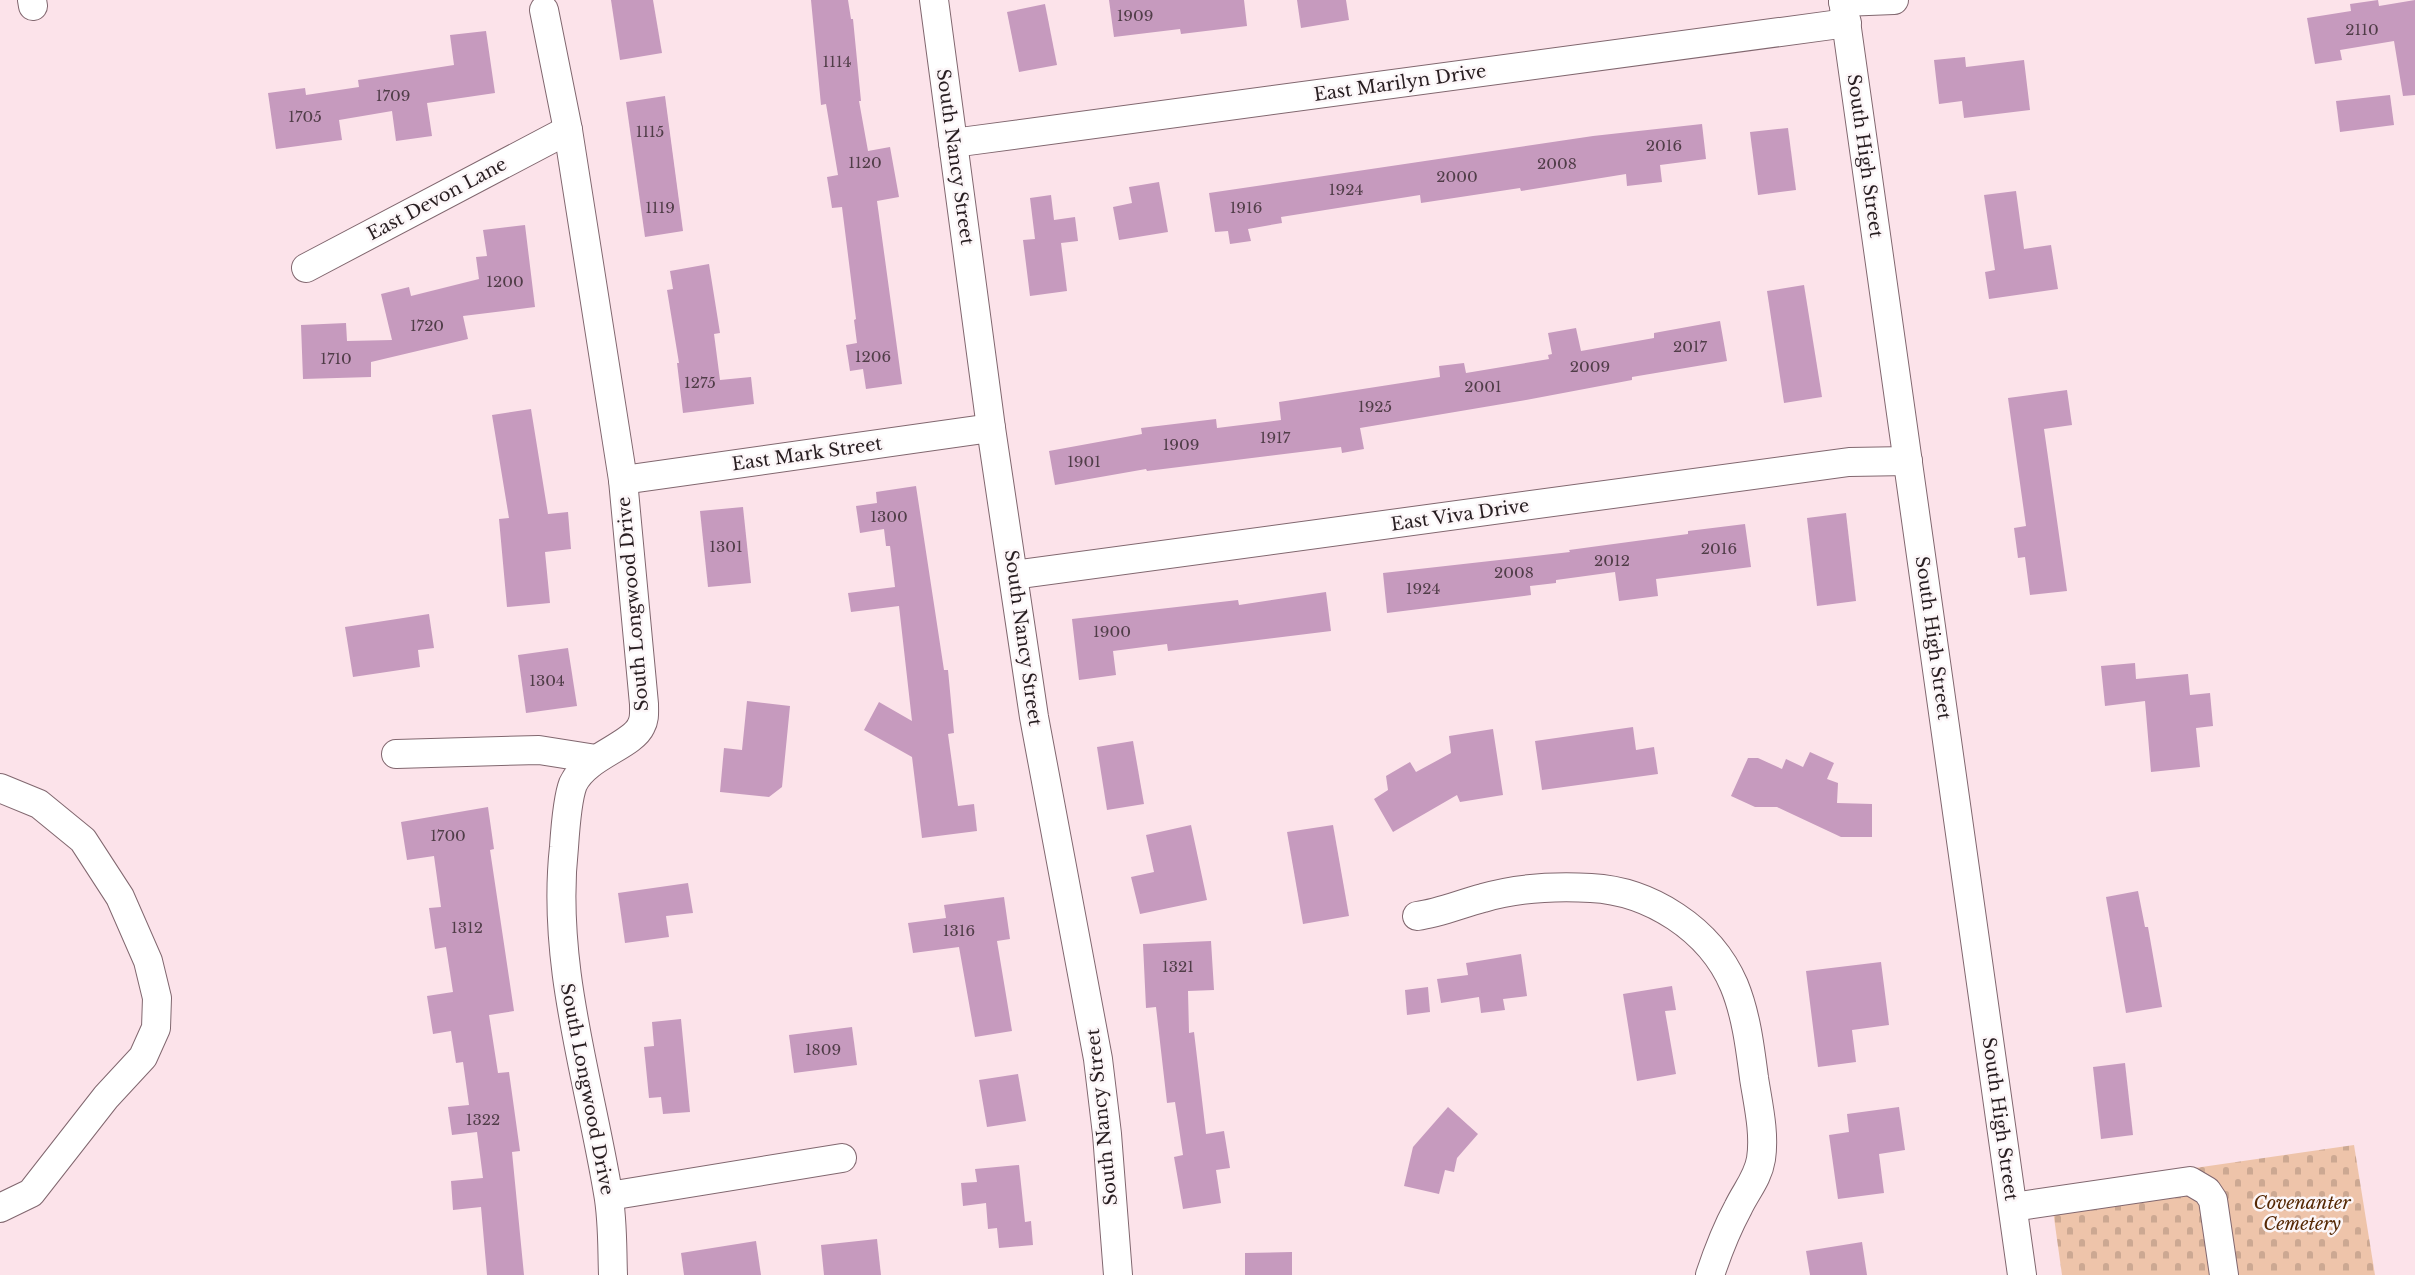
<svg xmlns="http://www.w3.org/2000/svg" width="2415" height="1275" viewBox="0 0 2415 1275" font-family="'Libre Baskerville',serif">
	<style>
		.cemetery { fill: url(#cemetery-stones) }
		.building { fill: #c69abe }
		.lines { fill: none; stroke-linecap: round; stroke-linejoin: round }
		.minor-casing { stroke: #81676f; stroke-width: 30 }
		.minor { stroke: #fff; stroke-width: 28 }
		.labels { text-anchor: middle; stroke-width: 5; stroke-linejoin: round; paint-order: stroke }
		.number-label { font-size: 15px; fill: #503d48 }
		.street-label { font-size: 18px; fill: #281e21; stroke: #fcf6f8 }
		.park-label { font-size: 18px; font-style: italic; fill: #552804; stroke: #fcf6f8 }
	</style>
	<defs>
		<pattern id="cemetery-stones" width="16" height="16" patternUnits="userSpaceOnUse" patternTransform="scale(1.5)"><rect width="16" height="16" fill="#eec4aa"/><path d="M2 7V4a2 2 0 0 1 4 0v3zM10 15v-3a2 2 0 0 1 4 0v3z" fill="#cca892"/></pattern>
	</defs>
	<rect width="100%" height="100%" fill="#fce3ea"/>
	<path class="cemetery" d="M 2354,1145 L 2375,1275 L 2062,1275 L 2050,1189 Z"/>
	<g class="building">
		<path d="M 611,0 L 653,0 L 662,53 L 620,60 Z"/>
		<path d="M 811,0 L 848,0 L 851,19 L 853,19 L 861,101 L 859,101 L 868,151 L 890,147 L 899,197 L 877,201 L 902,384 L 866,389 L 863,369 L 850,371 L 846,345 L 857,343 L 854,320 L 856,319 L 842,207 L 832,208 L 827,177 L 838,175 L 826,104 L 821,105 Z"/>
		<path d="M 1109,0 L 1244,0 L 1247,26 L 1181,34 L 1180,29 L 1114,37 Z"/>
		<path d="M 1297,0 L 1346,0 L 1349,20 L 1301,28 Z"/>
		<path d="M 2378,0 L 2379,6 L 2415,0 L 2415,95 L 2403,96 L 2394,41 L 2340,50 L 2342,60 L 2315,64 L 2307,18 L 2351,11 L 2350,4 Z"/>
		<path d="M 1045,4 L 1057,65 L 1019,72 L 1007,12 Z"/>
		<path d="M 486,31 L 495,93 L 427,103 L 432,136 L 396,141 L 392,111 L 339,120 L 342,140 L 276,149 L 268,93 L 305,88 L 306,95 L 359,87 L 358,80 L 454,65 L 450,35 Z"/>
		<path d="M 1965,57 L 1966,67 L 2024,60 L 2030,110 L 1964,118 L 1962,101 L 1939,104 L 1934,60 Z"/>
		<path d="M 2390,95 L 2394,125 L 2340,132 L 2336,101 Z"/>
		<path d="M 665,96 L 683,231 L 645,237 L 626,102 Z"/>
		<path d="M 1702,124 L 1706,159 L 1660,165 L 1662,182 L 1627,186 L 1626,174 L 1521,191 L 1520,188 L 1421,203 L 1420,195 L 1281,217 L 1282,223 L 1248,229 L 1251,241 L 1230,244 L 1228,231 L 1215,232 L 1209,193 L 1593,136 Z"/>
		<path d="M 1788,128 L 1796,190 L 1758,195 L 1750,132 Z"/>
		<path d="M 1159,182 L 1168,232 L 1119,240 L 1113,207 L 1132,203 L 1129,187 Z"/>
		<path d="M 2016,191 L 2024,249 L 2051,245 L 2058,289 L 1989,299 L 1985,272 L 1995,270 L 1984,195 Z"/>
		<path d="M 1051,195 L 1054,220 L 1075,217 L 1078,241 L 1061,243 L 1067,291 L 1030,296 L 1023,240 L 1035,239 L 1030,198 Z"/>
		<path d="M 525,225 L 535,307 L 463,316 L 468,339 L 371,362 L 371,377 L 303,379 L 301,325 L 346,323 L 347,341 L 392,340 L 381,294 L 409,287 L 411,296 L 479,279 L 476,257 L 487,256 L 483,230 Z"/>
		<path d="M 709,264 L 720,333 L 714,334 L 720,380 L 751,377 L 754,404 L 683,413 L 677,363 L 679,363 L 667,290 L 673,289 L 670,271 Z"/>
		<path d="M 1804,285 L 1822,397 L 1784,403 L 1767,291 Z"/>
		<path d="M 1720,321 L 1727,361 L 1632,377 L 1632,380 L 1526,400 L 1360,428 L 1364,449 L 1342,453 L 1341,447 L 1147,471 L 1146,469 L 1055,485 L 1049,451 L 1142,434 L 1141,428 L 1216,419 L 1217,428 L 1281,420 L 1279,402 L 1440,377 L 1439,366 L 1464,363 L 1466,373 L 1549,359 L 1548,355 L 1552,354 L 1548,333 L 1576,328 L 1581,351 L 1654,338 L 1654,333 Z"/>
		<path d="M 2067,390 L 2072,425 L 2044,429 L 2067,591 L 2030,595 L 2025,557 L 2018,558 L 2014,528 L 2026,526 L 2008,398 Z"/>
		<path d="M 531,409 L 548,514 L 568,512 L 571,549 L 545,552 L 550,603 L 507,607 L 499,519 L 509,518 L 492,415 Z"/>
		<path d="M 916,486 L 944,670 L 948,670 L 954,733 L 948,734 L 958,806 L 974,804 L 977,831 L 922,838 L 912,757 L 864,730 L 879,702 L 912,721 L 899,606 L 851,612 L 848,593 L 895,587 L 890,546 L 886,546 L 884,529 L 860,533 L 856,506 L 877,503 L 876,492 Z"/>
		<path d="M 743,507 L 751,583 L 708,587 L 700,511 Z"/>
		<path d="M 1846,513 L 1856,601 L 1817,606 L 1807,518 Z"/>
		<path d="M 1745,524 L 1751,567 L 1656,579 L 1658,596 L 1619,601 L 1615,572 L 1556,580 L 1556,583 L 1530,586 L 1531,595 L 1387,613 L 1383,573 L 1570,552 L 1569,550 L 1688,534 L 1688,531 Z"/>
		<path d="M 1326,592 L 1331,631 L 1168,651 L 1167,644 L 1113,651 L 1116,675 L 1079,680 L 1072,619 L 1238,600 L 1239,605 Z"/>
		<path d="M 429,614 L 434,648 L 418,650 L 420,667 L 353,677 L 345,627 Z"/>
		<path d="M 568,648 L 577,706 L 526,713 L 518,655 Z"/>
		<path d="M 2135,663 L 2136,679 L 2188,674 L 2190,695 L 2210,693 L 2213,726 L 2196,728 L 2200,767 L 2151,772 L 2145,701 L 2105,706 L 2101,666 Z"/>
		<path d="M 747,701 L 790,706 L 782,787 L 769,797 L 720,792 L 724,748 L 742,750 Z"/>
		<path d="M 1633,727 L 1636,750 L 1654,747 L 1658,774 L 1542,790 L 1535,741 Z"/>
		<path d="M 1493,729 L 1503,795 L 1460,802 L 1457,795 L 1393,832 L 1374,799 L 1388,790 L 1386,776 L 1410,762 L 1416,772 L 1451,753 L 1449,736 Z"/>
		<path d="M 1133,741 L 1144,804 L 1107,810 L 1097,747 Z"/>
		<path d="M 1810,752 L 1834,763 L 1827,779 L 1838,783 L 1837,803 L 1872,804 L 1872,837 L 1841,837 L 1777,807 L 1755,807 L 1731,796 L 1748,758 L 1758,758 L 1782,769 L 1786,759 L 1803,767 Z"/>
		<path d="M 488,807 L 494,849 L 490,850 L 514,1011 L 489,1015 L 498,1073 L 509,1072 L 520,1151 L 512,1152 L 524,1275 L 487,1275 L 481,1207 L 453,1210 L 451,1181 L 483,1178 L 477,1132 L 452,1135 L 448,1107 L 469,1105 L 463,1062 L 456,1063 L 451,1031 L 433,1034 L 427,996 L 453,992 L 446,947 L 435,949 L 429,908 L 441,907 L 434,856 L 407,860 L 401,822 Z"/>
		<path d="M 1191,825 L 1207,900 L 1140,914 L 1131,877 L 1154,872 L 1146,835 Z"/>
		<path d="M 1333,825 L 1349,916 L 1303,924 L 1287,832 Z"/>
		<path d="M 688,883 L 693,913 L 666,916 L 669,937 L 625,943 L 618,893 Z"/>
		<path d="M 2138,891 L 2145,927 L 2148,927 L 2162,1007 L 2126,1013 L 2106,897 Z"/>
		<path d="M 1004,897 L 1010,939 L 997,941 L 1012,1031 L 975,1037 L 959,947 L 913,953 L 908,923 L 946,918 L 944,905 Z"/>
		<path d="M 1211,941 L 1214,990 L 1188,991 L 1189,1033 L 1194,1032 L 1206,1134 L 1224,1131 L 1230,1168 L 1216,1170 L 1221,1203 L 1183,1209 L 1174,1157 L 1183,1155 L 1175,1102 L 1167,1103 L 1156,1007 L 1146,1008 L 1143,944 Z"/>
		<path d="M 1521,954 L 1527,996 L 1503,999 L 1505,1010 L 1481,1013 L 1479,997 L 1441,1003 L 1437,979 L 1468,975 L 1466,963 Z"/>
		<path d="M 1881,962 L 1889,1025 L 1852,1030 L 1856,1062 L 1818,1067 L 1806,971 Z"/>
		<path d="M 1672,986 L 1676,1010 L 1665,1011 L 1676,1074 L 1637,1081 L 1623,994 Z"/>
		<path d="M 1428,987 L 1430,1012 L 1407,1015 L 1405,990 Z"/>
		<path d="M 681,1019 L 690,1112 L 663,1114 L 661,1097 L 649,1098 L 644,1047 L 654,1046 L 652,1022 Z"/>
		<path d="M 852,1027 L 857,1065 L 794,1073 L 789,1035 Z"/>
		<path d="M 2125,1063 L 2133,1135 L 2101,1139 L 2093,1067 Z"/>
		<path d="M 1018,1074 L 1026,1121 L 987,1127 L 979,1080 Z"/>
		<path d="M 1448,1107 L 1478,1134 L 1457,1158 L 1454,1172 L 1445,1170 L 1439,1194 L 1404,1186 L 1413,1147 Z"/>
		<path d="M 1899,1107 L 1905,1150 L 1879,1154 L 1884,1193 L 1838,1199 L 1829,1135 L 1849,1132 L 1847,1114 Z"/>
		<path d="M 1019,1165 L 1025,1222 L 1031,1221 L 1033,1245 L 999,1248 L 997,1228 L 988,1229 L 986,1203 L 963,1206 L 961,1183 L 977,1182 L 975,1169 Z"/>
		<path d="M 877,1239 L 881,1275 L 824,1275 L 821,1245 Z"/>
		<path d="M 756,1241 L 761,1275 L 684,1275 L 681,1253 Z"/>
		<path d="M 1862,1242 L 1867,1275 L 1810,1275 L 1806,1251 Z"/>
		<path d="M 1292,1252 L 1292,1275 L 1245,1275 L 1245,1253 Z"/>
	</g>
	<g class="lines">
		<g class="minor-casing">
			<g id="minor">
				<path d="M 32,0 L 33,6"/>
				<path d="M 934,0 L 991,428 L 1034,717 L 1098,1059 L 1107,1134 L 1118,1275"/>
				<path d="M 1843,0 L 2022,1275"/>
				<path d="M 1843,2 L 1894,0"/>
				<path d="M 544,10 L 568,130 L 623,480 L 644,704 C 644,712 645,719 641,726 C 632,746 586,756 573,784 C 568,797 565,832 564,847 C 551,965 589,1078 608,1193 C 613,1220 612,1248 613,1275"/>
				<path d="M 953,143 L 1847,23"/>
				<path d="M 306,268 L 568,130"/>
				<path d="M 623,480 L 991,428"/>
				<path d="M 1014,575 L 1849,462 L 1908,461"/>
				<path d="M 396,754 L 539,750 L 596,759"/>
				<path d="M 0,788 L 39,804 L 83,840 L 120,897 L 148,961 L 157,998 L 156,1028 L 143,1057 L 106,1097 L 31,1193 L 0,1208"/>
				<path d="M 1417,916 C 1440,913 1460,904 1483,898 C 1517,888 1555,886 1591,888 C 1650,891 1710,929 1734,985 C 1746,1014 1750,1047 1754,1078 C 1758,1104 1765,1133 1761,1159 C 1758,1178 1746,1191 1738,1208 C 1726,1230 1718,1251 1710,1275"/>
				<path d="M 609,1196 L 842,1158"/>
				<path d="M 2013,1207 L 2190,1181 L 2207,1191 L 2213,1200 L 2224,1275"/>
			</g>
		</g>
		<use href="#minor" class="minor"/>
	</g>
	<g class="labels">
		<g class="number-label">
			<text x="1135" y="21">1909</text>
			<text x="2362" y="35">2110</text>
			<text x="837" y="67">1114</text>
			<text x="393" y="101">1709</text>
			<text x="305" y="122">1705</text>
			<text x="650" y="137">1115</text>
			<text x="1664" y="151">2016</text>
			<text x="865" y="168">1120</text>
			<text x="1557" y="169">2008</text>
			<text x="1457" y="182">2000</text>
			<text x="1346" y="195">1924</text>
			<text x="660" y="213">1119</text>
			<text x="1246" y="213">1916</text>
			<text x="505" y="287">1200</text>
			<text x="427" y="331">1720</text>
			<text x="1690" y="352">2017</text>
			<text x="873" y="362">1206</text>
			<text x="336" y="364">1710</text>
			<text x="1590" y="372">2009</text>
			<text x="700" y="388">1275</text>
			<text x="1483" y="392">2001</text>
			<text x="1375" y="412">1925</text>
			<text x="1275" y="443">1917</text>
			<text x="1181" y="450">1909</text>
			<text x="1084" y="467">1901</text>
			<text x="889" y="522">1300</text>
			<text x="726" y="552">1301</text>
			<text x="1719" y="554">2016</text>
			<text x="1612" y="566">2012</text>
			<text x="1514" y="578">2008</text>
			<text x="1423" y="594">1924</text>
			<text x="1112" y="637">1900</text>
			<text x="547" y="686">1304</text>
			<text x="448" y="841">1700</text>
			<text x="467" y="933">1312</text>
			<text x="959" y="936">1316</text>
			<text x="1178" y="972">1321</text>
			<text x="823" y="1055">1809</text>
			<text x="483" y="1125">1322</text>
		</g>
		<g class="street-label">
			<text transform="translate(1400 83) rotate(-8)" y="6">East Marilyn Drive</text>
			<text transform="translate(1865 156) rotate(82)" y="6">South High Street</text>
			<text transform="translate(955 157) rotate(82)" y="6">South Nancy Street</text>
			<text transform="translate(437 199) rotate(-28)" y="6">East Devon Lane</text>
			<text transform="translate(807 454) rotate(-8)" y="6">East Mark Street</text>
			<text transform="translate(1460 515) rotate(-8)" y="6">East Viva Drive</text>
			<text transform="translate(633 604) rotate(-95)" y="6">South Longwood Drive</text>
			<text transform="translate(1023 638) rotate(82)" y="6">South Nancy Street</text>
			<text transform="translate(1933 638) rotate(82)" y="6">South High Street</text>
			<text transform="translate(587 1089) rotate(79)" y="6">South Longwood Drive</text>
			<text transform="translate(1102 1117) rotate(-96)" y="6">South Nancy Street</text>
			<text transform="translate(2000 1119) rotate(82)" y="6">South High Street</text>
		</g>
		<g class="park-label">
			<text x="2302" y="1209">Covenanter<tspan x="2302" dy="21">Cemetery</tspan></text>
		</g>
	</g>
</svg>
